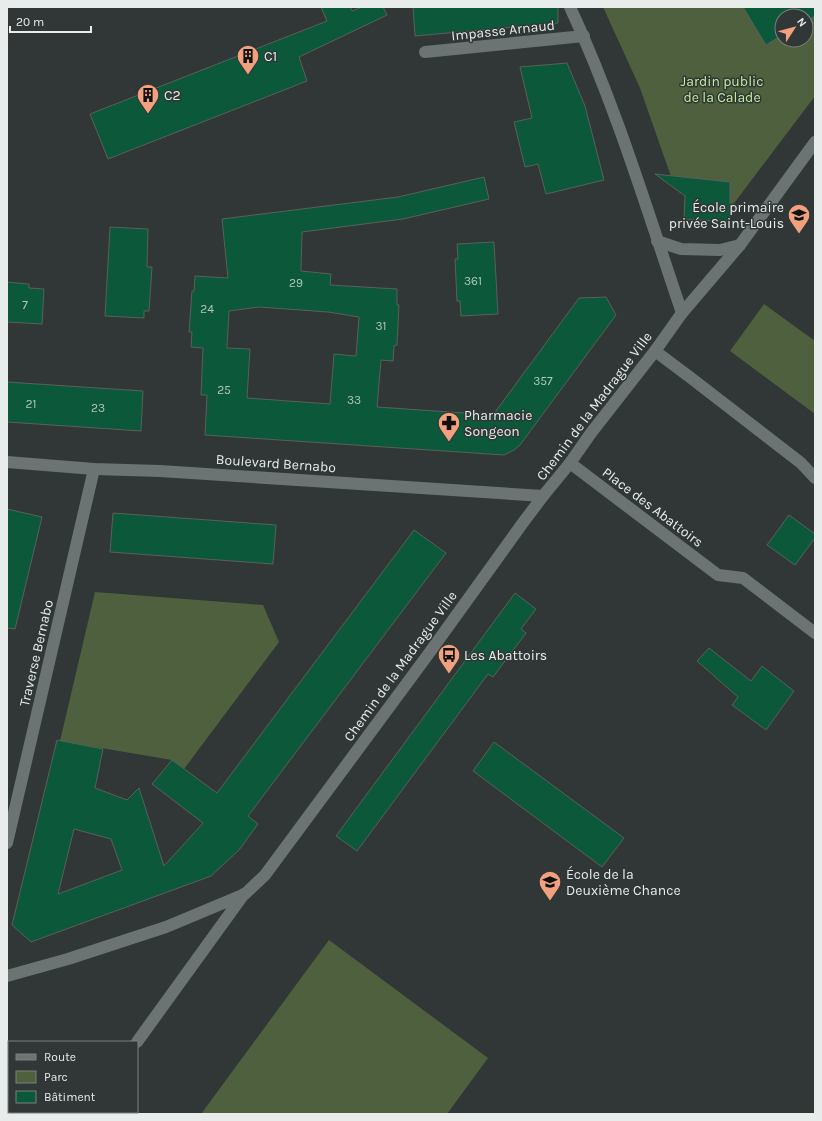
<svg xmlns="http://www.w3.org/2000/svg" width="822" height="1121" viewBox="0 0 822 1121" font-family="Karla,sans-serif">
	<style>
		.green { fill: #4e603e; fill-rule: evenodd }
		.building { fill: #0c583a; stroke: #5a605c; fill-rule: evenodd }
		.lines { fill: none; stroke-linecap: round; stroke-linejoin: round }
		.minor { stroke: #6c7473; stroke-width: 12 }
		.labels { text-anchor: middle; stroke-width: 3; stroke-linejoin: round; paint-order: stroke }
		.number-label { font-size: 12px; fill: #b1c8c0 }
		.street-label { font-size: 14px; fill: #e8edec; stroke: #303736 }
		.poi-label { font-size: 14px; fill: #e8edec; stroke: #303736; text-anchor: start }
		.park-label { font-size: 14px; fill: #c3ef9d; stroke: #303736 }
	</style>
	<rect width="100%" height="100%" fill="#303736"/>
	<g class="green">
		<path d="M 603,7 L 815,7 L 815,96 L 729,210 L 730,222 L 690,219 L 685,217 L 684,212 L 685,196 L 675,188 L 640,88 ZM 782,16 L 806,16 L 806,40 L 782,40 Z"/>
		<path d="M 764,304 L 815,341 L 815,414 L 730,351 Z"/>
		<path d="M 95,592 L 263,605 L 279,642 L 184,769 L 172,760 L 60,741 Z"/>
		<path d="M 329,940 L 488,1058 L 447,1114 L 201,1114 Z"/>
	</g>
	<g class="building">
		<path d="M 321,7 L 350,7 L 352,11 L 362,7 L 383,7 L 387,15 L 299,57 L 307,81 L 108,159 L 90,114 L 327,21 Z"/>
		<path d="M 413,7 L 558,7 L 558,23 L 415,36 Z"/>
		<path d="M 743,7 L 815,7 L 815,16 L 806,21 L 806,16 L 782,16 L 782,35 L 766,45 Z"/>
		<path d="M 567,63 L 585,106 L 604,180 L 546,194 L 538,164 L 525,167 L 514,122 L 532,118 L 520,67 Z"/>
		<path d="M 655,174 L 730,182 L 730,222 L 684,219 L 685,196 Z"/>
		<path d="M 484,177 L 489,199 L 403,219 L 302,232 L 301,271 L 331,274 L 330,285 L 397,289 L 397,305 L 399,305 L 397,345 L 394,346 L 393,361 L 381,360 L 377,407 L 493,415 L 579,298 L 606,297 L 616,315 L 520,445 L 514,450 L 504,455 L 205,435 L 207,395 L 201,395 L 203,348 L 191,347 L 192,332 L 189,332 L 192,291 L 194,291 L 195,276 L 228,278 L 222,219 L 398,197 ZM 259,307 L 328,312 L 359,317 L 356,356 L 334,354 L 330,404 L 247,398 L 250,349 L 227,348 L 229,311 Z"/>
		<path d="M 110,227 L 148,229 L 147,267 L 152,267 L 149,311 L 144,311 L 144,318 L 105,316 Z"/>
		<path d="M 494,242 L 498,314 L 461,316 L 460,301 L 457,301 L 455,259 L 458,259 L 457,244 Z"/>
		<path d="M 7,282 L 29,284 L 29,288 L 44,289 L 42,324 L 7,322 Z"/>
		<path d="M 7,382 L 143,391 L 141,431 L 7,422 Z"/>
		<path d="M 7,509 L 42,517 L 15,629 L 7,628 Z"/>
		<path d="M 113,513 L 276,525 L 273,564 L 110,552 Z"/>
		<path d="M 789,515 L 815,534 L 815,538 L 795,565 L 767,545 Z"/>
		<path d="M 414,530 L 446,553 L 248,816 L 258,824 L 239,850 L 211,876 L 31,942 L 12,925 L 57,740 L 103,749 L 95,788 L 127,800 L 139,788 L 164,866 L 203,823 L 152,784 L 172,760 L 217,793 ZM 74,829 L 111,839 L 122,870 L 58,894 Z"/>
		<path d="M 515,593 L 536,609 L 521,629 L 526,633 L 493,677 L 488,674 L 357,851 L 336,836 Z"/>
		<path d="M 709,648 L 751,681 L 762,666 L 794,691 L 766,730 L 732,705 L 738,697 L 697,661 Z"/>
		<path d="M 494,742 L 624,838 L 602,867 L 473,771 Z"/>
	</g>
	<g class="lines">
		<g class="minor">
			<path d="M 570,7 C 616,106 647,210 682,313"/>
			<path d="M 425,52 L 584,36"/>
			<path d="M 657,241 L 681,249 L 720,250 L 740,245"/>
			<path d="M 655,351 L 691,378 L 801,463 L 815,478"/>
			<path d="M 7,462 L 94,469 L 160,471 L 543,496"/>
			<path d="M 570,463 L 718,575 L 743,578 L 815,633"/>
			<path d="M 7,843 L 94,469"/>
			<path d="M 7,976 L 68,959 L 166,927 L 245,894 L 265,875 L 427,656 L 522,524 L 543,496 L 570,463 L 591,433 L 655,351 L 682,313 L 740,245 L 815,142"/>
			<path d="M 137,1042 L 244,894"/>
			<path d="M 7,1075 L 9,1077"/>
			<path d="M 39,1112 L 41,1114"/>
			<path d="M 84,1114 L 86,1112"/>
		</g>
	</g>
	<defs>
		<g id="building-pin" transform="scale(1.15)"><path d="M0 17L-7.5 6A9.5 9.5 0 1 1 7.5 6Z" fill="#f2a17e" stroke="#303736"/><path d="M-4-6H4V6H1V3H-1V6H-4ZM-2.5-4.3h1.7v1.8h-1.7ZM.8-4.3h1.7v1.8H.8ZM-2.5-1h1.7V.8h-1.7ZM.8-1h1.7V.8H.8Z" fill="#111"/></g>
		<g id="school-pin" transform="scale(1.15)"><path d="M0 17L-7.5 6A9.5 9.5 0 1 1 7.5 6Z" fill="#f2a17e" stroke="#303736"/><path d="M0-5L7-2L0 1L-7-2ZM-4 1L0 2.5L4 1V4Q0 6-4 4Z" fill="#111"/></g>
		<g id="pharmacy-pin" transform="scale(1.15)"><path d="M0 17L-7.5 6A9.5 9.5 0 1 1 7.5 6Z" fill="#f2a17e" stroke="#303736"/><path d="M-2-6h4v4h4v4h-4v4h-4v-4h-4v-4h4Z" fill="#111"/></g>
		<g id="bus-pin" transform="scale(1.15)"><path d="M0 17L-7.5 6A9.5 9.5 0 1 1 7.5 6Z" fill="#f2a17e" stroke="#303736"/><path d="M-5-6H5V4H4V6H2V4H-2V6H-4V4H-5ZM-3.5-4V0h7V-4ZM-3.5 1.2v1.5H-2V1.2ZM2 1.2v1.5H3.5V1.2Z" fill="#111"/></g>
		<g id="university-pin" transform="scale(1.15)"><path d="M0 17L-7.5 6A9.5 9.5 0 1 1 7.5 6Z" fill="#f2a17e" stroke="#303736"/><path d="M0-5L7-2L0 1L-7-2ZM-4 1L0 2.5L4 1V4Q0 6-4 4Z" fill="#111"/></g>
	</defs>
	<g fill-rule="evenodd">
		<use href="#building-pin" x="248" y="56"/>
		<use href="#building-pin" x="148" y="95"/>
		<use href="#school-pin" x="799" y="215"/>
		<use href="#pharmacy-pin" x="449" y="423"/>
		<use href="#bus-pin" x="449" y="655"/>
		<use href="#university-pin" x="550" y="882"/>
	</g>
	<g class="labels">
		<g class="number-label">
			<text x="473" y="285">361</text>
			<text x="296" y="287">29</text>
			<text x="25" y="309">7</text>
			<text x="207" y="313">24</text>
			<text x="381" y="330">31</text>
			<text x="543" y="385">357</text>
			<text x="224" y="394">25</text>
			<text x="354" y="404">33</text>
			<text x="31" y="408">21</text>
			<text x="98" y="412">23</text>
		</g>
		<g class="street-label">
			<text transform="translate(503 30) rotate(-6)" y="5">Impasse Arnaud</text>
			<text transform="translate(594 406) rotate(-53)" y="5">Chemin de la Madrague Ville</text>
			<text transform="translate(276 463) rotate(4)" y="5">Boulevard Bernabo</text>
			<text transform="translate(653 507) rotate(37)" y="5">Place des Abattoirs</text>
			<text transform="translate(36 653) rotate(-77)" y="5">Traverse Bernabo</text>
			<text transform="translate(400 666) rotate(-54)" y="5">Chemin de la Madrague Ville</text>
		</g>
		<g class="poi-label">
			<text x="264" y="61">C1</text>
			<text x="164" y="100">C2</text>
			<text x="784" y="212" text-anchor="end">École primaire<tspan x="784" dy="16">privée Saint-Louis</tspan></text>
			<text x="464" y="420">Pharmacie<tspan x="464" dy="16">Songeon</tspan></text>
			<text x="464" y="660">Les Abattoirs</text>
			<text x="566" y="879">École de la<tspan x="566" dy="16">Deuxième Chance</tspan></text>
		</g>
		<g class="park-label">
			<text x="722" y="86">Jardin public<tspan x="722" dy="16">de la Calade</tspan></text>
		</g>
	</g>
	<rect width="822" height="1121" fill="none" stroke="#e8edec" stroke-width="16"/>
	<rect x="8" y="1041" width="130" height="72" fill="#303736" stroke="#7a807f"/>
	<rect x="16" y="1054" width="20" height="6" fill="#6c7473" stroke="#7a807f"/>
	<text x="44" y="1061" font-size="12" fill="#e8edec">Route</text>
	<rect x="16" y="1071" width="20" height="12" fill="#4e603e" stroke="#7a807f"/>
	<text x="44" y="1081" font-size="12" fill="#e8edec">Parc</text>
	<rect x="16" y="1091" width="20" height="12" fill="#0c583a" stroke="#7a807f"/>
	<text x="44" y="1101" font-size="12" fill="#e8edec">Bâtiment</text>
	<g transform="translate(794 28) rotate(54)"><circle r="19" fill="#303736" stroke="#7a807f"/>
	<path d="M0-3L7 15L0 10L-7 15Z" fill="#f2a17e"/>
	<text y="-6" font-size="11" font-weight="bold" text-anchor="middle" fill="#e8edec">N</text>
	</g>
	<path d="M10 26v6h81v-6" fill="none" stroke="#e8edec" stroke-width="2"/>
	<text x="16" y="26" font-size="12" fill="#e8edec" stroke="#303736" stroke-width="3" paint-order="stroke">20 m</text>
</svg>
